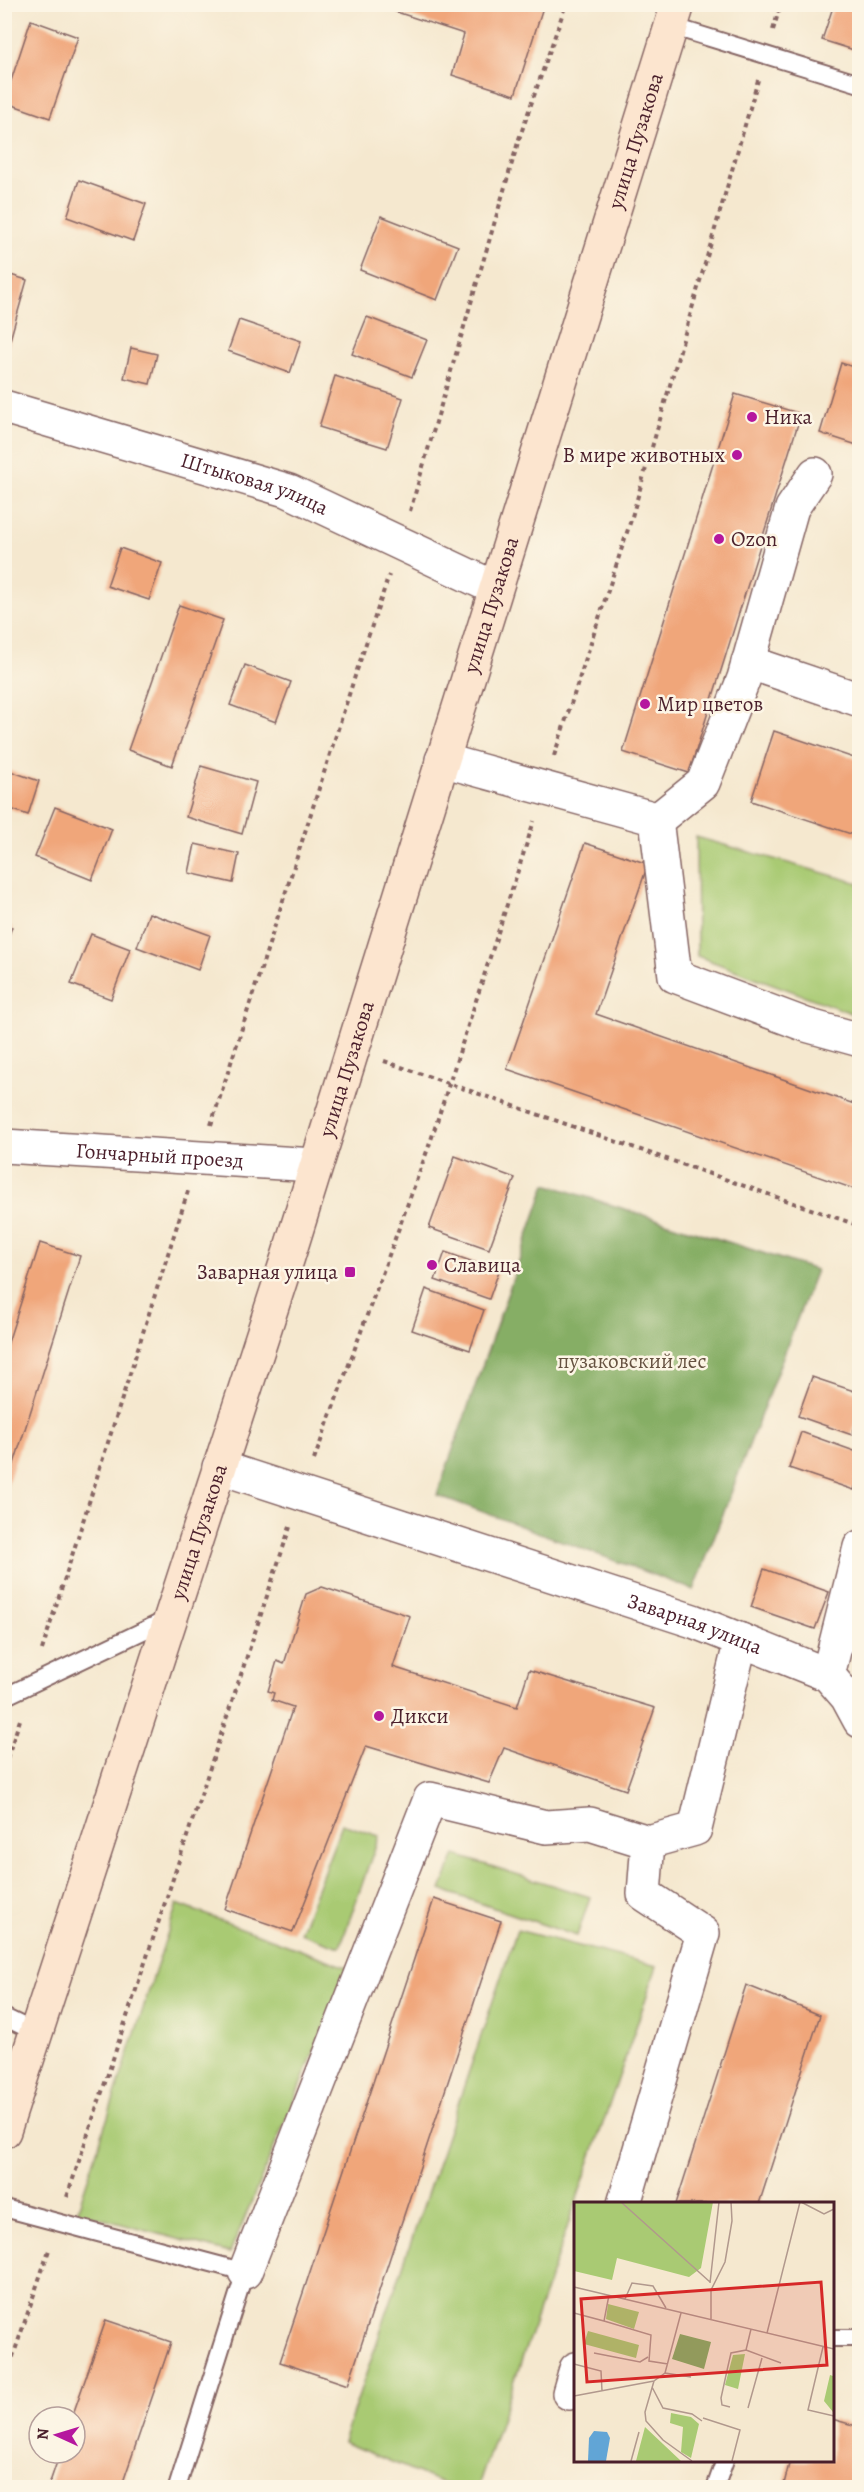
<svg xmlns="http://www.w3.org/2000/svg" width="864" height="2492" viewBox="0 0 864 2492" font-family="Alegreya,serif">
	<style>
		.green { fill: #a9ca73; stroke: #7a744f; stroke-width: 1.5 }
		.forest { fill: #86ae65; stroke: #686648; stroke-width: 1.5 }
		.building { fill: #f0a67a }
		.lines { fill: none; stroke-linecap: round; stroke-linejoin: round }
		.lane-casing { stroke: #866564; stroke-width: 20 }
		.street-casing { stroke: #866564; stroke-width: 36 }
		.secondary-casing { stroke: #866564; stroke-width: 36 }
		.path { stroke: #866564; stroke-width: 4; stroke-dasharray: 4.5 4.5; stroke-linecap: butt }
		.lane { stroke: #fff; stroke-width: 16 }
		.street { stroke: #fff; stroke-width: 33 }
		.secondary { stroke: #fce5cf; stroke-width: 33 }
		.poi-dot { fill: #b5179e; stroke: #fcf5e5; stroke-width: 2 }
		.labels { text-anchor: middle; stroke-width: 5; stroke-linejoin: round; paint-order: stroke }
		.street-label { font-size: 21px; fill: #4a1f2b; stroke: #fcf5e5 }
		.poi-label { font-size: 21px; fill: #4a1f2b; stroke: #fcf5e5; text-anchor: start }
		.park-label { font-size: 21px; fill: #665241; stroke: #fcf5e5 }
		.inset-road { fill: none; stroke: #b1988d; stroke-width: 1.5 }
		.view { fill: #d62828; fill-opacity: 0.15; stroke: #d62828; stroke-width: 3 }
		.inset-edge { fill: none; stroke: #4a1f2b; stroke-width: 3 }
	</style>
	<rect width="100%" height="100%" fill="#fcf5e5"/>
	<filter id="ink" filterUnits="userSpaceOnUse"><feTurbulence type="fractalNoise" baseFrequency=".0167" numOctaves="2"/><feDisplacementMap in="SourceGraphic" scale="12" xChannelSelector="R" yChannelSelector="G"/><feConvolveMatrix kernelMatrix="1 2 1 2 8 2 1 2 1" color-interpolation-filters="sRGB"/></filter>
	<filter id="wash" filterUnits="userSpaceOnUse"><feTurbulence type="fractalNoise" baseFrequency=".008" numOctaves="4" result="noise"/><feDisplacementMap in="SourceGraphic" scale="24" xChannelSelector="R" yChannelSelector="G"/><feGaussianBlur stdDeviation="1.35" result="paint"/><feColorMatrix in="noise" values="0 0 0 0 0 0 0 0 0 0 0 0 0 0 0 0 0 1.4 0 .05"/><feComposite in="paint" operator="in"/></filter>
	<g filter="url(#wash)">
		<rect width="100%" height="100%" fill="#f5e8cf"/>
		<g class="green">
			<path d="M 696,837 L 859,883 L 859,1016 L 697,956 Z"/>
			<path d="M 342,1824 L 379,1836 L 340,1947 L 300,1933 Z"/>
			<path d="M 455,1855 L 590,1897 L 577,1936 L 441,1890 Z"/>
			<path d="M 177,1904 L 349,1968 L 230,2253 L 77,2212 Z"/>
			<path d="M 517,1930 L 657,1966 L 478,2487 L 453,2487 L 343,2442 Z"/>
		</g>
		<path class="forest" d="M 546,1184 L 816,1270 L 694,1590 L 437,1495 Z"/>
		<g id="blocks">
			<g class="building">
				<path d="M 372,4 L 544,4 L 515,95 L 452,75 L 464,34 Z"/>
				<path d="M 834,4 L 860,4 L 860,52 L 822,40 Z"/>
				<path d="M 31,20 L 78,37 L 50,118 L 4,102 Z"/>
				<path d="M 79,180 L 146,204 L 133,241 L 67,217 Z"/>
				<path d="M 381,216 L 458,246 L 437,300 L 360,270 Z"/>
				<path d="M 4,273 L 27,280 L 8,347 L 4,346 Z"/>
				<path d="M 367,317 L 427,340 L 412,377 L 352,354 Z"/>
				<path d="M 239,320 L 301,341 L 290,373 L 228,351 Z"/>
				<path d="M 131,348 L 157,354 L 150,384 L 124,378 Z"/>
				<path d="M 841,363 L 860,369 L 860,446 L 820,433 Z"/>
				<path d="M 335,376 L 403,398 L 387,448 L 319,427 Z"/>
				<path d="M 735,394 L 801,414 L 689,773 L 623,752 Z"/>
				<path d="M 120,548 L 162,563 L 149,600 L 107,586 Z"/>
				<path d="M 179,605 L 223,620 L 172,766 L 128,750 Z"/>
				<path d="M 245,665 L 291,682 L 276,722 L 230,705 Z"/>
				<path d="M 774,731 L 860,760 L 860,837 L 751,801 Z"/>
				<path d="M 201,766 L 256,782 L 242,834 L 186,817 Z"/>
				<path d="M 10,771 L 39,781 L 28,815 L 5,807 L 5,788 Z"/>
				<path d="M 55,807 L 112,829 L 92,880 L 35,857 Z"/>
				<path d="M 585,843 L 648,864 L 596,1014 L 860,1106 L 860,1191 L 507,1069 Z"/>
				<path d="M 195,844 L 239,854 L 233,883 L 189,873 Z"/>
				<path d="M 149,913 L 210,935 L 198,970 L 137,947 Z"/>
				<path d="M 4,924 L 12,927 L 5,946 L 4,946 Z"/>
				<path d="M 91,934 L 130,949 L 111,999 L 71,984 Z"/>
				<path d="M 455,1156 L 515,1178 L 489,1249 L 429,1228 Z"/>
				<path d="M 40,1243 L 80,1256 L 5,1492 L 4,1355 Z"/>
				<path d="M 445,1252 L 499,1271 L 489,1299 L 435,1280 Z"/>
				<path d="M 426,1289 L 484,1310 L 470,1350 L 412,1330 Z"/>
				<path d="M 812,1377 L 860,1393 L 860,1413 L 852,1435 L 798,1416 Z"/>
				<path d="M 801,1432 L 860,1453 L 860,1474 L 854,1490 L 789,1468 Z"/>
				<path d="M 764,1569 L 829,1592 L 815,1629 L 751,1607 Z"/>
				<path d="M 322,1587 L 410,1616 L 393,1667 L 517,1707 L 529,1670 L 655,1708 L 626,1790 L 504,1748 L 489,1783 L 366,1746 L 293,1932 L 225,1909 L 293,1707 L 272,1700 L 274,1693 L 268,1691 L 277,1661 L 284,1664 L 306,1594 Z"/>
				<path d="M 434,1899 L 501,1921 L 348,2385 L 280,2362 Z"/>
				<path d="M 746,1985 L 820,2015 L 759,2204 L 676,2204 Z"/>
				<path d="M 106,2320 L 171,2342 L 121,2488 L 48,2488 L 60,2453 L 75,2453 L 75,2417 L 72,2417 Z"/>
				<path d="M 832,2419 L 860,2427 L 860,2461 L 852,2488 L 783,2488 L 790,2460 L 832,2460 Z"/>
			</g>
		</g>
	</g>
	<g filter="url(#ink)">
		<use href="#blocks" fill-opacity="0" stroke="#866564" stroke-width="1.5"/>
		<g class="lines">
			<g class="lane-casing">
				<g id="lane">
					<path d="M 671,26 L 860,84"/>
					<path d="M 4,1697 L 168,1619"/>
					<path d="M 4,2017 L 35,2032"/>
					<path d="M 4,2208 L 245,2272 L 177,2488"/>
					<path d="M 832,2338 L 860,2338"/>
					<path d="M 715,2488 L 725,2460"/>
				</g>
			</g>
			<g class="street-casing">
				<g id="street">
					<path id="s1" d="M 4,407 L 289,491 L 495,588"/>
					<path d="M 748,662 L 860,700"/>
					<path d="M 442,760 L 656,819 L 675,976 L 806,1025 L 860,1040"/>
					<path d="M 656,821 L 703,783 L 744,678 L 792,508 L 815,474"/>
					<path id="s2" d="M 4,1146 L 315,1165"/>
					<path id="s3" d="M 219,1467 L 693,1621 L 828,1675 L 847,1697 L 860,1721"/>
					<path d="M 828,1675 L 860,1547"/>
					<path d="M 624,2204 L 703,1933 L 644,1894 L 648,1842"/>
					<path d="M 245,2272 L 430,1799 L 546,1827 L 590,1824 L 648,1842 L 695,1829 L 741,1640"/>
					<path d="M 569,2393 L 576,2369"/>
				</g>
			</g>
			<g class="secondary-casing">
				<g id="secondary">
					<path id="s4" d="M 4,2131 L 288,1257 L 678,4"/>
				</g>
			</g>
			<g class="path">
				<path d="M 773,30 L 781,4"/>
				<path d="M 410,511 L 519,139 L 566,4"/>
				<path d="M 554,756 L 631,520 L 758,80"/>
				<path d="M 384,1061 L 860,1226"/>
				<path d="M 211,1125 L 355,676 L 389,575"/>
				<path d="M 314,1460 L 430,1143 L 534,821"/>
				<path d="M 42,1650 L 188,1191"/>
				<path d="M 4,1767 L 20,1720"/>
				<path d="M 67,2197 L 290,1527"/>
				<path d="M 4,2383 L 50,2247"/>
			</g>
			<use href="#lane" class="lane"/>
			<use href="#street" class="street"/>
			<use href="#secondary" class="secondary"/>
		</g>
	</g>
	<g class="poi-dot">
		<circle cx="752" cy="417" r="6"/>
		<circle cx="737" cy="455" r="6"/>
		<circle cx="719" cy="539" r="6"/>
		<circle cx="645" cy="704" r="6"/>
		<circle cx="432" cy="1265" r="6"/>
		<rect x="344" y="1266" width="12" height="12" rx="3"/>
		<circle cx="379" cy="1716" r="6"/>
	</g>
	<g class="labels">
		<g class="street-label">
			<text dy="7" stroke="none"><textPath href="#s4" startOffset="2088">улица Пузакова</textPath></text>
			<text dy="7" stroke="none"><textPath href="#s1" startOffset="262">Штыковая улица</textPath></text>
			<text dy="7" stroke="none"><textPath href="#s4" startOffset="1602">улица Пузакова</textPath></text>
			<text dy="7" stroke="none"><textPath href="#s4" startOffset="1116">улица Пузакова</textPath></text>
			<text dy="7" stroke="none"><textPath href="#s2" startOffset="156">Гончарный проезд</textPath></text>
			<text dy="7" stroke="none"><textPath href="#s4" startOffset="630">улица Пузакова</textPath></text>
			<text dy="7" stroke="none"><textPath href="#s3" startOffset="501">Заварная улица</textPath></text>
		</g>
		<g class="poi-label">
			<text x="764" y="424">Ника</text>
			<text x="725" y="462" text-anchor="end">В мире животных</text>
			<text x="731" y="546">Ozon</text>
			<text x="657" y="711">Мир цветов</text>
			<text x="444" y="1272">Славица</text>
			<text x="338" y="1279" text-anchor="end">Заварная улица</text>
			<text x="391" y="1723">Дикси</text>
		</g>
		<g class="park-label">
			<text x="632" y="1368">пузаковский лес</text>
		</g>
	</g>
	<g transform="translate(574 2202)">
		<rect width="260" height="260" fill="#f5e8cf"/>
		<path d="M 0,0 L 139,0 L 127,66 L 115,75 L 43,56 L 38,78 L 0,69 ZM 34,102 L 65,110 L 60,127 L 32,117 ZM 14,129 L 65,143 L 62,156 L 10,142 ZM 171,152 L 164,187 L 151,183 L 159,153 ZM 256,173 L 259,174 L 259,210 L 250,199 ZM 97,211 L 117,215 L 125,222 L 117,256 L 107,250 L 109,225 L 96,221 ZM 71,225 L 107,259 L 62,259 Z" fill="#a9ca73"/>
		<path d="M 106,132 L 137,140 L 130,167 L 98,157 Z" fill="#86ae65"/>
		<path d="M 20,229 L 33,230 L 36,236 L 32,259 L 14,259 L 15,236 Z" fill="#61a5d6"/>
		<path class="inset-road" d="M 47,0 L 136,80M 227,0 L 250,12 L 260,7M 136,81 L 145,0M 0,85 L 260,147M 51,97 L 58,81 L 79,84 L 92,106M 0,111 L 30,119 L 35,93M 107,111 L 91,171 L 80,179 L 71,210 L 72,219 L 89,238 L 118,259M 137,118 L 137,88 L 151,60 L 158,19 L 157,0M 30,119 L 77,133 L 75,159 L 94,162M 193,131 L 226,0M 249,145 L 234,208 L 260,214M 172,148 L 207,161M 20,151 L 66,160 L 74,155M 0,162 L 27,169 L 28,189M 91,171 L 117,175M 78,185 L 89,206 L 118,212 L 128,219M 0,194 L 80,179M 156,205 L 148,203 L 147,196 L 154,164 L 157,151 L 172,148 L 177,127M 174,206 L 188,156M 129,216 L 166,228 L 158,259M 57,259 L 65,230"/>
		<path class="view" d="M 247,80 L 253,163 L 13,180 L 7,97 Z"/>
		<rect width="260" height="260" class="inset-edge"/>
	</g>
	<rect width="864" height="2492" fill="none" stroke="#fcf5e5" stroke-width="24"/>
	<g transform="translate(57 2435) rotate(274)"><circle r="28" fill="#fcf5e5" stroke="#b59f9b" stroke-width="1.5"/>
	<path d="M0-4.5L10 22L0 15L-10 22Z" fill="#b5179e"/>
	<text y="-9" font-size="16" font-weight="bold" text-anchor="middle" fill="#4a1f2b">N</text>
	</g>
</svg>
